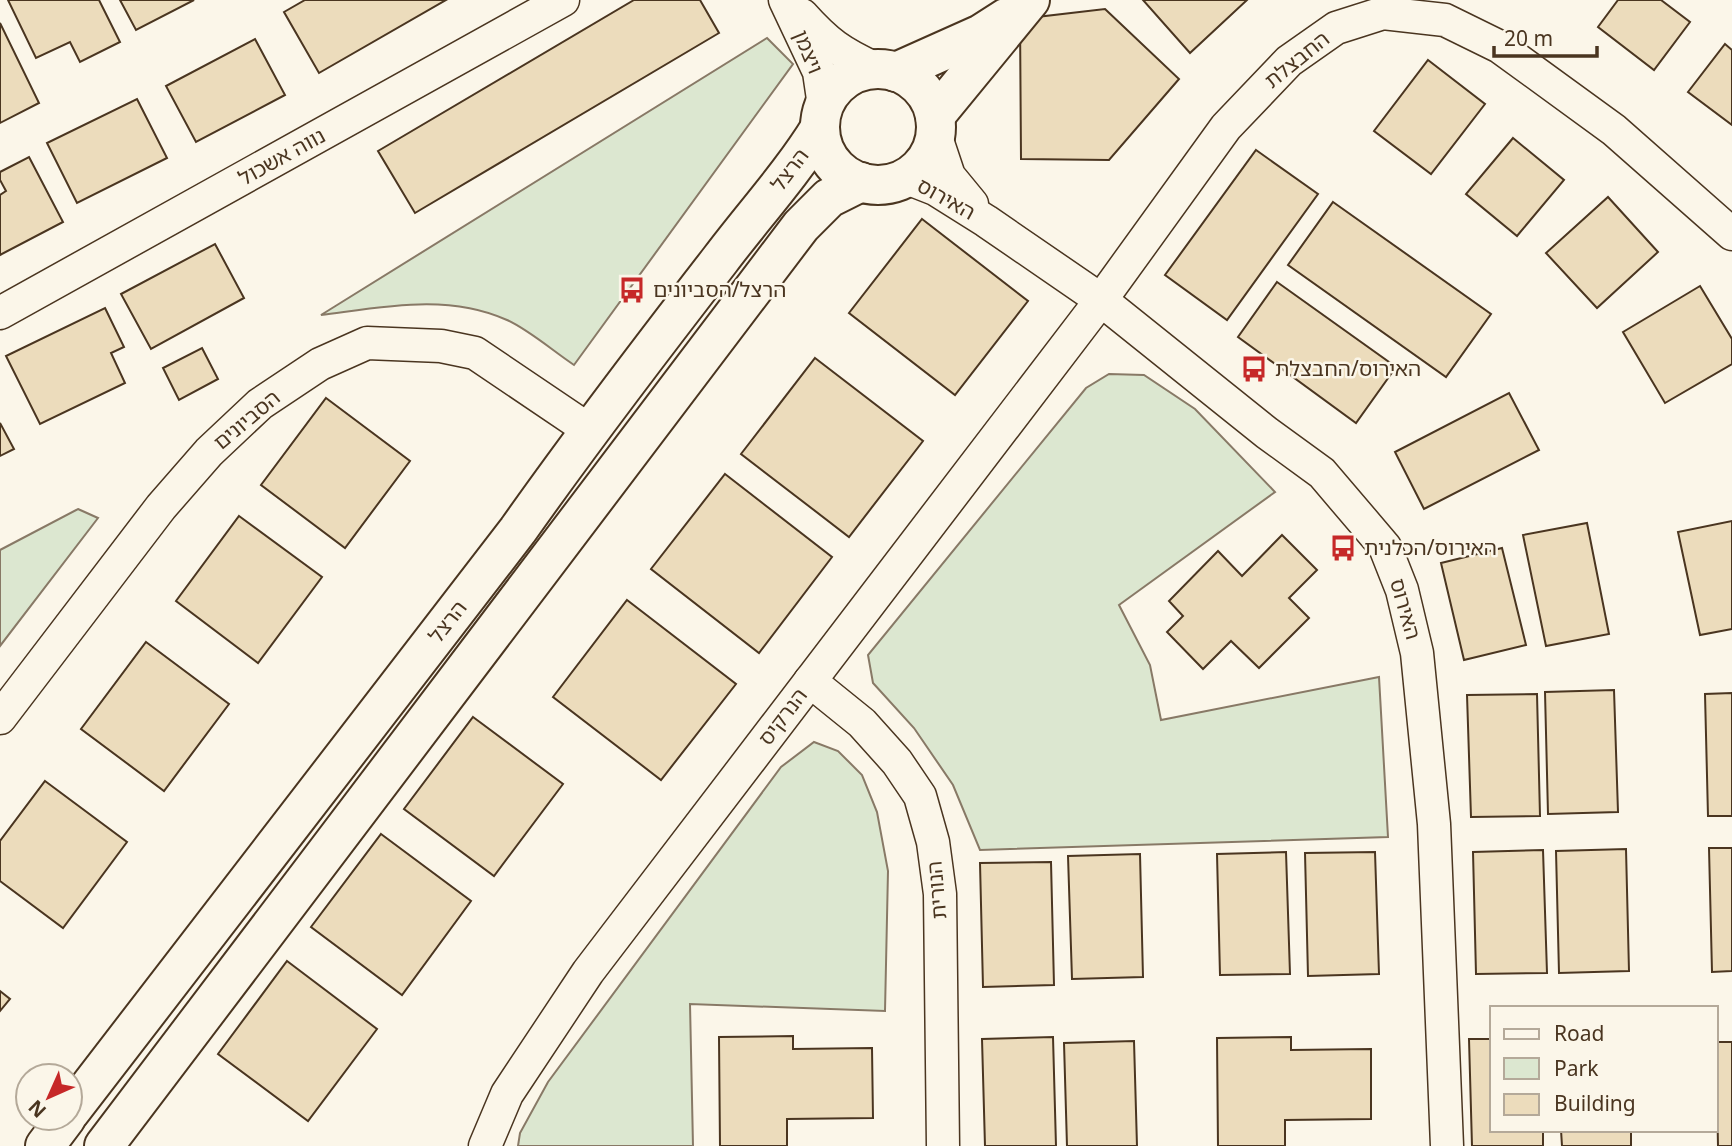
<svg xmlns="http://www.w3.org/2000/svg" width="1732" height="1146" viewBox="0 0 1732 1146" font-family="'Noto Sans','Noto Sans Hebrew',sans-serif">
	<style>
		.green { fill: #dce7d0; stroke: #887966; stroke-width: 2 }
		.building { fill: #ecdcbc; stroke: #4a3520; stroke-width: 2 }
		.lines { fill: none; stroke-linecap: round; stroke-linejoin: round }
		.minor-casing { stroke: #4a3520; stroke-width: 35 }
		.tertiary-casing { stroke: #4a3520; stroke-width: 42 }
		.minor { stroke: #fbf6e9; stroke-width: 32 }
		.tertiary { stroke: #fbf6e9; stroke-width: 38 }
		.labels { text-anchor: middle; stroke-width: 5; stroke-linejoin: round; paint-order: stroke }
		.street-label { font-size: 21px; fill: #4a3520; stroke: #fbf6e9 }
		.poi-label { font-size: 21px; fill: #4a3520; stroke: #fbf6e9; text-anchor: start }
	</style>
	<rect width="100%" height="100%" fill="#fbf6e9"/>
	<g class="green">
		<path d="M 767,38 L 793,64 L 574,365 C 553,351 529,330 507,320 C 448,293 383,307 321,315 Z"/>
		<path d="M 1109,374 L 1144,375 L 1195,409 L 1275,492 L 1119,605 L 1150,665 L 1161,720 L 1379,677 L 1388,837 L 980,850 L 953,785 L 914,728 L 873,683 L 868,655 L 1086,388 Z"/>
		<path d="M 78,509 L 98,518 L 0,646 L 0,550 Z"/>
		<path d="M 814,742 L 838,751 L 862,775 L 877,812 L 888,871 L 885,1011 L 690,1004 L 693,1146 L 518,1146 L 520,1133 L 548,1082 L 781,767 Z"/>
	</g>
	<g class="building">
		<path d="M 8,0 L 99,0 L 120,42 L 80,62 L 70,42 L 36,58 Z"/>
		<path d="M 120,0 L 194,0 L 136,30 Z"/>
		<path d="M 305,0 L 446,0 L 319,73 L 284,12 Z"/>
		<path d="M 634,0 L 700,0 L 719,33 L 415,213 L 378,151 Z"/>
		<path d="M 1143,0 L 1247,0 L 1190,53 Z"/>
		<path d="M 1618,0 L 1661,0 L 1690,22 L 1654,70 L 1598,27 Z"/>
		<path d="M 1105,9 L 1179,79 L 1109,160 L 1021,159 L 1020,19 Z"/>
		<path d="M 0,23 L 39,103 L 0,123 Z"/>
		<path d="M 255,39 L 285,95 L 196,142 L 166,86 Z"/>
		<path d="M 1725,44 L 1732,50 L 1732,125 L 1688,92 Z"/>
		<path d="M 1428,60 L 1485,104 L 1431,174 L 1374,131 Z"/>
		<path d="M 137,99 L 167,158 L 77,203 L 47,143 Z"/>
		<path d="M 1513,138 L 1564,180 L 1517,236 L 1466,194 Z"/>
		<path d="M 1256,150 L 1318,194 L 1227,320 L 1165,275 Z"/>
		<path d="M 29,157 L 63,222 L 0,255 L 0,195 L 6,191 L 0,180 L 0,172 Z"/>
		<path d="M 1608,197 L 1658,252 L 1597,308 L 1546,253 Z"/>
		<path d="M 1333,202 L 1491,314 L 1446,377 L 1288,265 Z"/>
		<path d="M 922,219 L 1028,301 L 955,395 L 849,313 Z"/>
		<path d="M 215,244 L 244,298 L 151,349 L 121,294 Z"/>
		<path d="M 1277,282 L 1396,367 L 1356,423 L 1238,337 Z"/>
		<path d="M 1700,286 L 1732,339 L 1732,364 L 1665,403 L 1623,332 Z"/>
		<path d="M 105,308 L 124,347 L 111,353 L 125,383 L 40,424 L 6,356 Z"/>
		<path d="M 202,348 L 218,379 L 179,400 L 163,368 Z"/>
		<path d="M 815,358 L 923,441 L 849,537 L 741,454 Z"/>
		<path d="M 1509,393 L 1539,450 L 1424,509 L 1395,452 Z"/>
		<path d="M 326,398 L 410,461 L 345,548 L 261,485 Z"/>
		<path d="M 0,423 L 14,449 L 0,456 Z"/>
		<path d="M 725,474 L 832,557 L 759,653 L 651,569 Z"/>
		<path d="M 239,516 L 322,577 L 258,663 L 176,601 Z"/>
		<path d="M 1732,521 L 1732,629 L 1700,635 L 1678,532 Z"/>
		<path d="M 1587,523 L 1609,634 L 1546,646 L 1523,535 Z"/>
		<path d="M 1282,535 L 1317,570 L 1289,598 L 1309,618 L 1259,668 L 1231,641 L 1203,669 L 1167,632 L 1183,616 L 1169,601 L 1218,551 L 1242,576 Z"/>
		<path d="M 1502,548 L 1526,645 L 1464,660 L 1441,563 Z"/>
		<path d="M 627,600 L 736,684 L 661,780 L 553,697 Z"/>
		<path d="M 146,642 L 229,704 L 164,791 L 81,729 Z"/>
		<path d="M 1614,690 L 1618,812 L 1548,814 L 1545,692 Z"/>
		<path d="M 1732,693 L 1732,816 L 1708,816 L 1705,694 Z"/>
		<path d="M 1537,694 L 1540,816 L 1471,817 L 1467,695 Z"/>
		<path d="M 473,717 L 563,784 L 494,876 L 404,809 Z"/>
		<path d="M 45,781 L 127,842 L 63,928 L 0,881 L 0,841 Z"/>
		<path d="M 381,834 L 471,901 L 402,995 L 311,927 Z"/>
		<path d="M 1709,848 L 1732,848 L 1732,971 L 1712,972 Z"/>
		<path d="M 1626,849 L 1629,971 L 1559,973 L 1556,851 Z"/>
		<path d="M 1543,850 L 1547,973 L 1476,974 L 1473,852 Z"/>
		<path d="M 1286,852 L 1290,974 L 1220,975 L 1217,854 Z"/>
		<path d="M 1375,852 L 1379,974 L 1308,976 L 1305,853 Z"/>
		<path d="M 1140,854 L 1143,977 L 1072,979 L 1068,856 Z"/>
		<path d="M 1051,862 L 1054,985 L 983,987 L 980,863 Z"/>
		<path d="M 287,961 L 377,1029 L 308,1121 L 218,1054 Z"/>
		<path d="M 0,991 L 10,999 L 0,1011 Z"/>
		<path d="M 793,1036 L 793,1049 L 872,1048 L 873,1118 L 787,1119 L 787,1146 L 720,1146 L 719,1037 Z"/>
		<path d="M 1053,1037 L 1056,1146 L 985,1146 L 982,1039 Z"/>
		<path d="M 1291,1037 L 1291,1050 L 1371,1049 L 1371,1119 L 1285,1120 L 1285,1146 L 1218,1146 L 1217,1038 Z"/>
		<path d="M 1469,1039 L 1492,1039 L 1492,1130 L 1543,1130 L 1543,1146 L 1472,1146 Z"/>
		<path d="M 1134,1041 L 1137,1146 L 1067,1146 L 1064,1043 Z"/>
		<path d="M 1716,1042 L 1732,1042 L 1732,1146 L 1718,1146 Z"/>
		<path d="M 1561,1130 L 1631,1130 L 1631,1146 L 1562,1146 Z"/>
	</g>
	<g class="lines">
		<g class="minor-casing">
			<g id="minor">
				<path d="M 785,0 L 819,72 L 824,106"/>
				<path d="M 802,15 C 827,43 841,53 876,69"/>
				<path d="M 936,137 L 949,176 L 972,204"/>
				<path d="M 907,178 L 935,189 L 986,221 L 1101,300 L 1267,433 L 1322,473 L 1385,547 L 1402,590 L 1417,653 L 1434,824 L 1447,1146"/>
				<path d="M 0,313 L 563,0"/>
				<path d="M 810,681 L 862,723 L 897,762 L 920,796 L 933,842 L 940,894 L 943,1146"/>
				<path d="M 0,718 L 161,507 L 209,452 L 260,404 L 320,364 L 367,343 L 441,346 L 475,353 L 589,430"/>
				<path d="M 485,1146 L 507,1094 L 588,972 L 1101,300 L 1226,127 L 1289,61 L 1336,28 L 1383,13 L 1445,20 L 1500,47 L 1614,130 L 1732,234"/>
			</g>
		</g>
		<g class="tertiary-casing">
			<g id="tertiary">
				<circle cx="878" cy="127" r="58"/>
				<path d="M 896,72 L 981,34 L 1006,18"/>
				<path d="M 935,116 L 1030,0"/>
				<path d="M 70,1112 L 518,530 C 583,438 651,349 720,260 C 753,216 791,175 820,128"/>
				<path d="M 45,1146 L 66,1118"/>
				<path d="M 104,1146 L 801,226 L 829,198 L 861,182"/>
			</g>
		</g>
		<use href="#minor" class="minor"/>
		<use href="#tertiary" class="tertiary"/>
	</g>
	<defs>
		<g id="bus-bare" transform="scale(2.1)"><path d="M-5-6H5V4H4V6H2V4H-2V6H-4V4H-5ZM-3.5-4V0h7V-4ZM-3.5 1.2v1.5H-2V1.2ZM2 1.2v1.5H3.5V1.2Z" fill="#c62828" stroke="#fbf6e9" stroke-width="2.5" paint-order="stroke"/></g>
	</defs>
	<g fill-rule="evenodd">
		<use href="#bus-bare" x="632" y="290"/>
		<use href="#bus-bare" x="1254" y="369"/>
		<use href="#bus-bare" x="1343" y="548"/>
	</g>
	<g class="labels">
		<g class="street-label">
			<text transform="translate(808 52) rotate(68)" y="7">ויצמן</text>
			<text transform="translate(1297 60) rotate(-39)" y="7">החבצלת</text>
			<text transform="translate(282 157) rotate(-29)" y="7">נווה אשכול</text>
			<text transform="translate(790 170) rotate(-53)" y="7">הרצל</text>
			<text transform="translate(946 199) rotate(29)" y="7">האירוס</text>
			<text transform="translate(247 420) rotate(-40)" y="7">הסביונים</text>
			<text transform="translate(1405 609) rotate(74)" y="7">האירוס</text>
			<text transform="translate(448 622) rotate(-52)" y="7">הרצל</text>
			<text transform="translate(783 717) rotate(-53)" y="7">הנרקיס</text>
			<text transform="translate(937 890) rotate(-95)" y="7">הנורית</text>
		</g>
		<g class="poi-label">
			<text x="653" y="297">הרצל/הסביונים</text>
			<text x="1275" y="376">האירוס/החבצלת</text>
			<text x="1364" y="555">האירוס/הכלנית</text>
		</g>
	</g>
	<rect x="1490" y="1006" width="228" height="126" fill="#fbf6e9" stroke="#b4a999" stroke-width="2"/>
	<rect x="1504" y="1029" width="35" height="10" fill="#fbf6e9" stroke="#b4a999" stroke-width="2"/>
	<text x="1554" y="1041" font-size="21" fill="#4a3520">Road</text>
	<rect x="1504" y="1058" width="35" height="21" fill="#dce7d0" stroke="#b4a999" stroke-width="2"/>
	<text x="1554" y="1076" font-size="21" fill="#4a3520">Park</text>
	<rect x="1504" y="1094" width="35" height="21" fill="#ecdcbc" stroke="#b4a999" stroke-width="2"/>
	<text x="1554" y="1111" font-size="21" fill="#4a3520">Building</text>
	<g transform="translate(49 1097) rotate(225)"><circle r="33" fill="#fbf6e9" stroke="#b4a999" stroke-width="2"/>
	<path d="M0-5L12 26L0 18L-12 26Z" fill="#c62828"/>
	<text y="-10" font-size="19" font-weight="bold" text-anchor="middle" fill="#4a3520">N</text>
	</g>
	<path d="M1494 46v10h103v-10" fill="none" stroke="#4a3520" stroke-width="3.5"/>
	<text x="1504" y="46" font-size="21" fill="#4a3520" stroke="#fbf6e9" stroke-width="5" paint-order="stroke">20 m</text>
</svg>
